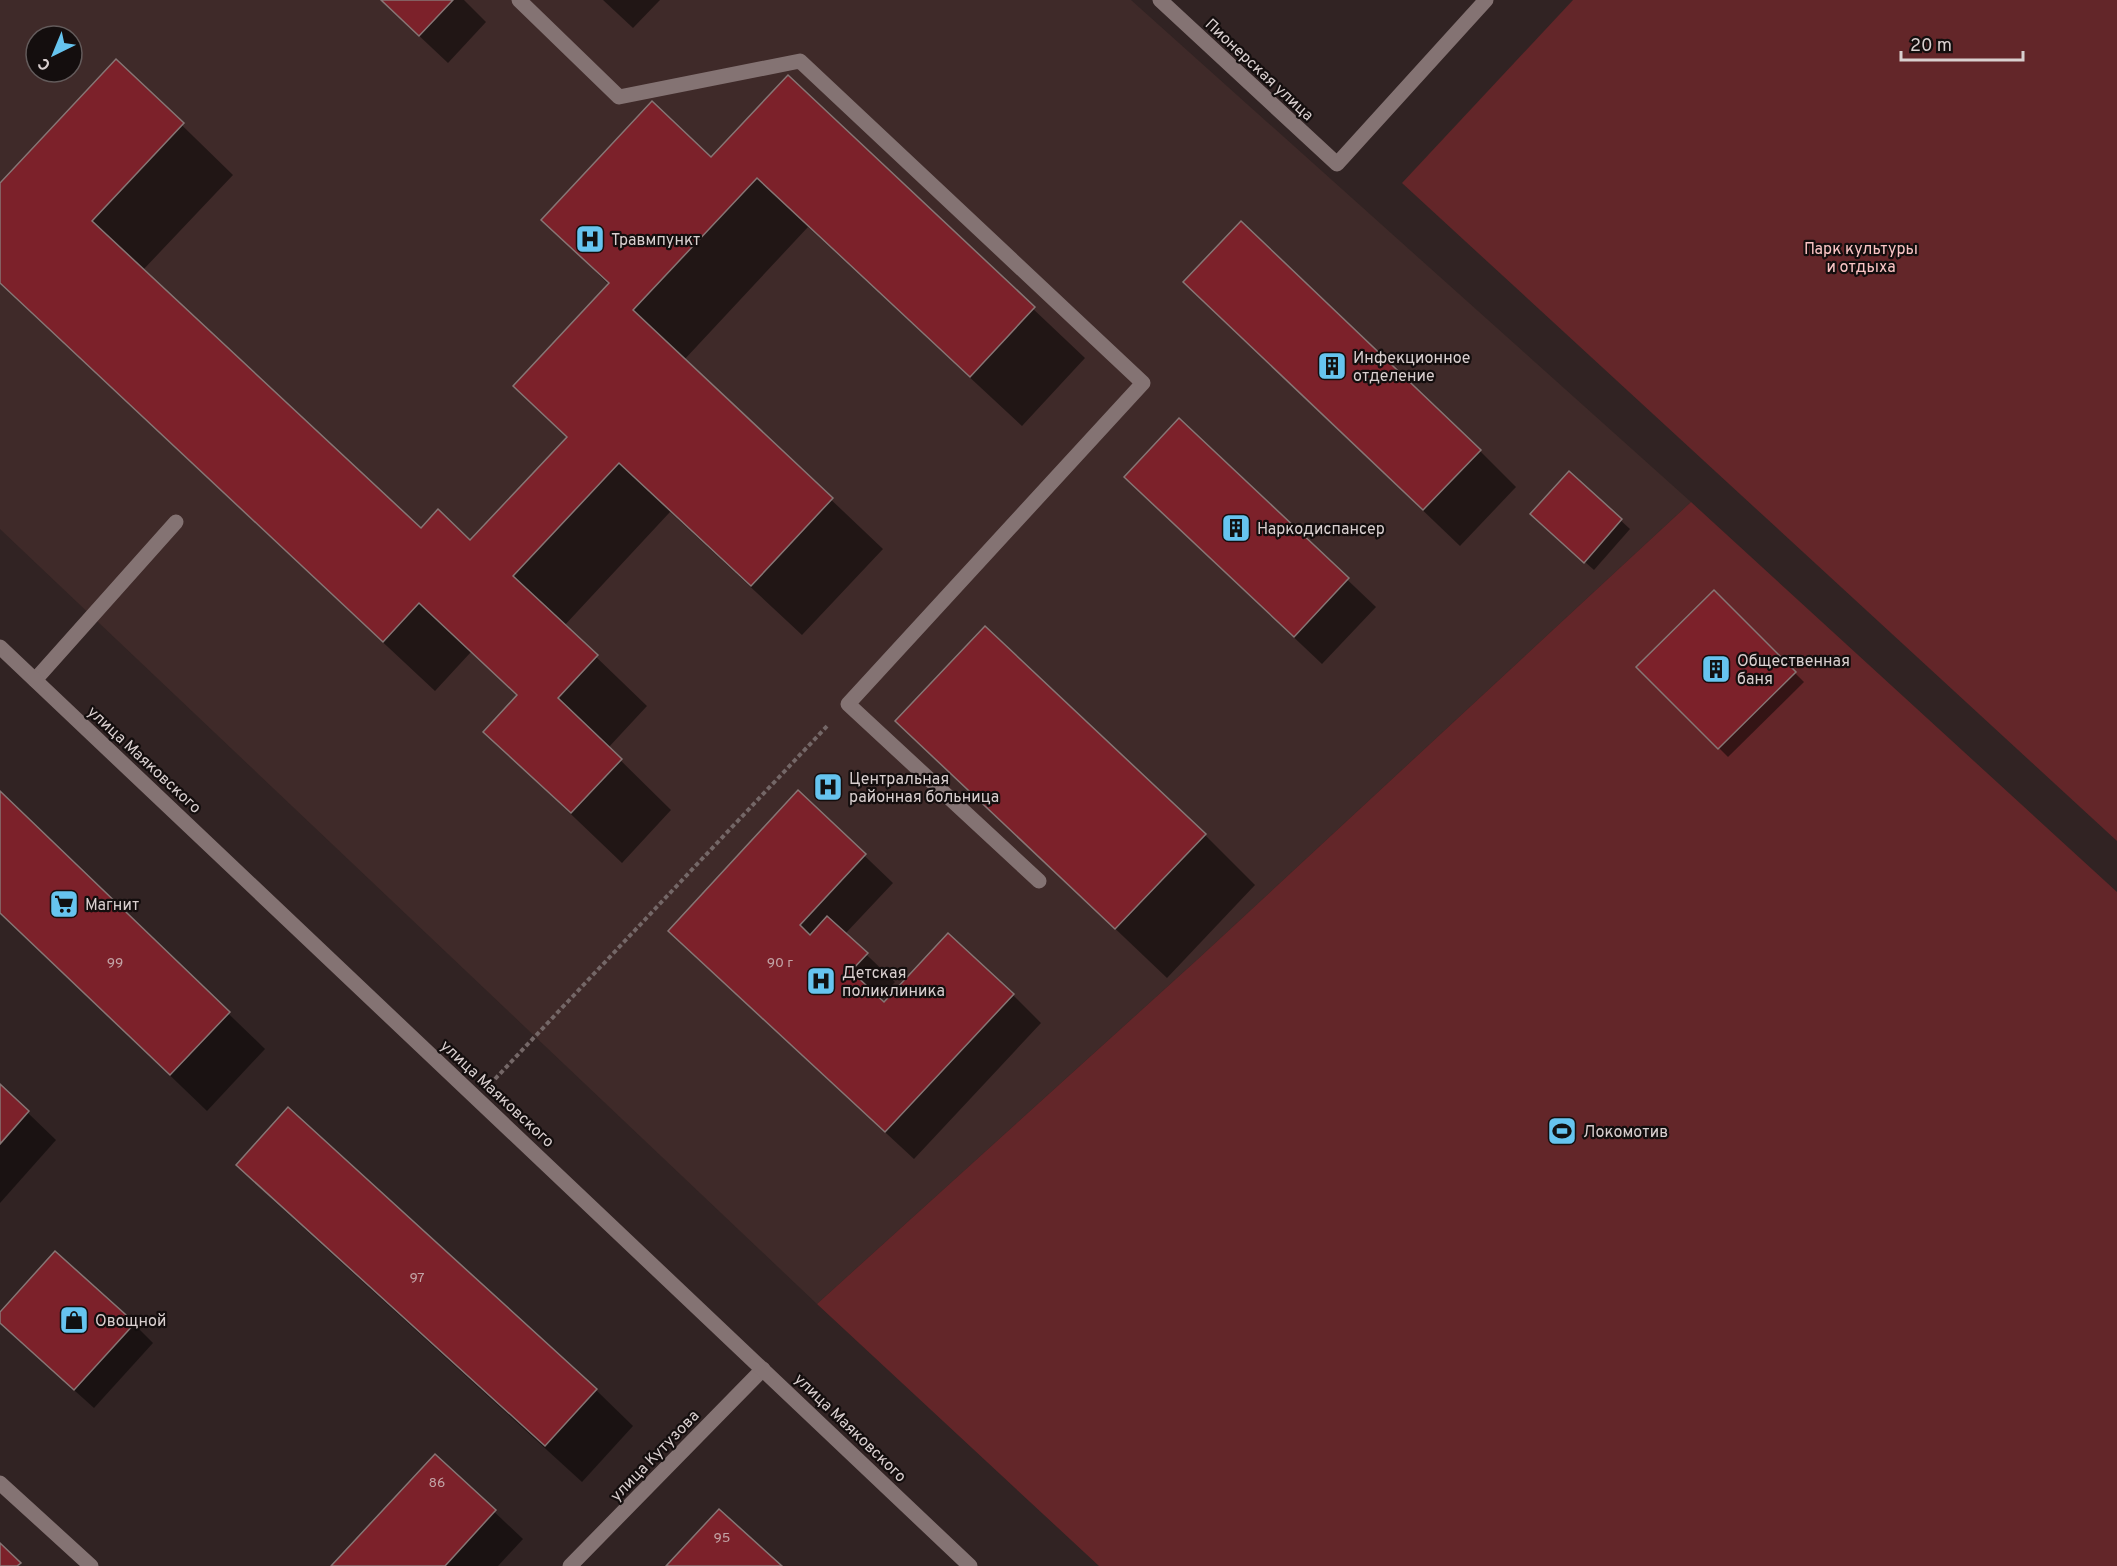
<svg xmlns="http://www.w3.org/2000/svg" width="2117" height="1566" viewBox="0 0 2117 1566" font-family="Overpass,sans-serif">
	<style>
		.built { fill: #3f2a29; fill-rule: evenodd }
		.green { fill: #632629 }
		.shadow { fill: #0007 }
		.building { fill: #7c212a; stroke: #877675; stroke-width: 1.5 }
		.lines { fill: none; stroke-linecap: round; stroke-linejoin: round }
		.path { stroke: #746767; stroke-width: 4; stroke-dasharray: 4.5 3; stroke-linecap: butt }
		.service { stroke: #847373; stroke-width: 15 }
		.minor { stroke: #847373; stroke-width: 15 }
		.secondary { stroke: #847373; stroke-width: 15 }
		.labels { text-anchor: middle; stroke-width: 4.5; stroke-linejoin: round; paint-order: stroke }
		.number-label { font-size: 14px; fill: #c2a4a6 }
		.street-label { font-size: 16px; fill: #d9cfcf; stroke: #140e0e }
		.poi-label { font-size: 16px; fill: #d9cfcf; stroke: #140e0e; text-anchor: start }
		.park-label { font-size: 16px; fill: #fbc5c5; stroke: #140e0e }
	</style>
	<rect width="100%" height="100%" fill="#312323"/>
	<path class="built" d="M 0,0 L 1131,0 L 1691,502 L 1198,959 L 817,1304 L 0,529 ZM 36,36 L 72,36 L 72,72 L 36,72 Z"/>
	<g class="green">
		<path d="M 1573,0 L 2117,0 L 2117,841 L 1402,183 Z"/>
		<path d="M 1691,502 L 2117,892 L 2117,1566 L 1099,1566 L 817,1304 L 1198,959 Z"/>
	</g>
	<g class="shadow">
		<path d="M 381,0 L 464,0 L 486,22 L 448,63 Z"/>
		<path d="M 603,0 L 660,0 L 633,28 Z"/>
		<path d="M 116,61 L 233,175 L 143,270 L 421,530 L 470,542 L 567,438 L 515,386 L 609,285 L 543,220 L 711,160 L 788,77 L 1085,358 L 1022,426 L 808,227 L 684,360 L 883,549 L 802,635 L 670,512 L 564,626 L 647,706 L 608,748 L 671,810 L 622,863 L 485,732 L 518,697 L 471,652 L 435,691 L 0,284 L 0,185 Z"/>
		<path d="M 1222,318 L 1480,451 L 1516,487 L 1460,546 Z"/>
		<path d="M 1179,420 L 1376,607 L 1322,664 L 1154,505 Z"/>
		<path d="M 1569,473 L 1630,529 L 1594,570 L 1541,523 Z"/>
		<path d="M 1714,592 L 1804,682 L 1728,757 L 1638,667 Z"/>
		<path d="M 897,721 L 1205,835 L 1255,885 L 1167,978 Z"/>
		<path d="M 0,793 L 265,1049 L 207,1111 L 0,912 Z"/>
		<path d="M 799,793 L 893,883 L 845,934 L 895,982 L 879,999 L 884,1004 L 1013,995 L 1041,1023 L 914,1159 L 698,959 Z"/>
		<path d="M 0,1086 L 56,1140 L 0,1203 Z"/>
		<path d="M 238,1165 L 596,1390 L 633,1426 L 582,1482 L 274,1201 Z"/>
		<path d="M 0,1314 L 134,1324 L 153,1343 L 94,1408 L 15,1337 L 0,1322 Z"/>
		<path d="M 435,1456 L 523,1539 L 498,1566 L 333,1566 Z"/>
	</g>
	<g class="building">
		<path d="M 381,0 L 453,0 L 419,36 Z"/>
		<path d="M 116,59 L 184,123 L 92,221 L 421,528 L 438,509 L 470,540 L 567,437 L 513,386 L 609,283 L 541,220 L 652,101 L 711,157 L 788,75 L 1035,307 L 970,377 L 757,178 L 633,310 L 833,498 L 751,586 L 619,463 L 513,576 L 598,655 L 558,698 L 622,759 L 571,813 L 483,732 L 517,695 L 419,603 L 383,642 L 0,283 L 0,183 Z"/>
		<path d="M 1241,221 L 1481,450 L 1423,510 L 1183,282 Z"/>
		<path d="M 1179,418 L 1349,578 L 1294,637 L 1124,477 Z"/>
		<path d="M 1569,471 L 1622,519 L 1584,563 L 1530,514 Z"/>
		<path d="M 1714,590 L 1796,672 L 1718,749 L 1636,667 Z"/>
		<path d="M 985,626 L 1206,834 L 1115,929 L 895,721 Z"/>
		<path d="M 798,790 L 866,854 L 800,925 L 810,935 L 827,916 L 868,953 L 851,971 L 884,1002 L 948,933 L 1014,994 L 885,1132 L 668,931 Z"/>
		<path d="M 0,791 L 230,1012 L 170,1075 L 0,913 Z"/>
		<path d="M 0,1084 L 29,1111 L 0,1144 Z"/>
		<path d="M 288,1107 L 597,1389 L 545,1446 L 236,1165 Z"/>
		<path d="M 55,1251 L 135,1323 L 74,1390 L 0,1323 L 0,1312 Z"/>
		<path d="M 435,1454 L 496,1510 L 445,1566 L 331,1566 Z"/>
		<path d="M 719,1509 L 782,1566 L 666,1566 Z"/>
		<path d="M 0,1543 L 21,1563 L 17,1566 L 0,1566 Z"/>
	</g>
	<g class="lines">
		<path class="path" d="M 495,1079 L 829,724"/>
		<g class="service">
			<path d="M 519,0 L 619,97 L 800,61 L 1143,383 L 848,704 L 1039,881"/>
			<path d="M 35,680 L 176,522"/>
			<path d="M 0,1483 L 91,1566"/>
			<path d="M 570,1566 L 763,1369"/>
		</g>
		<path class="minor" d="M 1160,0 L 1337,164 L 1486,0"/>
		<path class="secondary" d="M 0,647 L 970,1566"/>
	</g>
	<defs>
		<g id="hospital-square" transform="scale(1.5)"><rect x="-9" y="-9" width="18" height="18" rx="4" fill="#66c4ef" stroke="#140e0e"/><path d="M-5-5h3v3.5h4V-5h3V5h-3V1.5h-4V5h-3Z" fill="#111"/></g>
		<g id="building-square" transform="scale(1.5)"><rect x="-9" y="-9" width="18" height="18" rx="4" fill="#66c4ef" stroke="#140e0e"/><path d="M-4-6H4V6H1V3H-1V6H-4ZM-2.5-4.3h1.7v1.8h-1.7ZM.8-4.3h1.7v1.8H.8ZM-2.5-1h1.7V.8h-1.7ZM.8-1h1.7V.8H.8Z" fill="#111"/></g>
		<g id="supermarket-square" transform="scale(1.5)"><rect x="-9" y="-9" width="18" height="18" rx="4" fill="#66c4ef" stroke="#140e0e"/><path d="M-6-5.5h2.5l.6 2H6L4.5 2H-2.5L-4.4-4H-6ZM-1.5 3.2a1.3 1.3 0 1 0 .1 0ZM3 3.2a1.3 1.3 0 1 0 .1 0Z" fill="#111"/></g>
		<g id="stadium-square" transform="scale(1.5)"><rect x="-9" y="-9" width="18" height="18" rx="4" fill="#66c4ef" stroke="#140e0e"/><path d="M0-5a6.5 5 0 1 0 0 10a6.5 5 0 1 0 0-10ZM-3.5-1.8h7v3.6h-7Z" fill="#111"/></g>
		<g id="shop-square" transform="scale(1.5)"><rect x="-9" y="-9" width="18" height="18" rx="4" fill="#66c4ef" stroke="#140e0e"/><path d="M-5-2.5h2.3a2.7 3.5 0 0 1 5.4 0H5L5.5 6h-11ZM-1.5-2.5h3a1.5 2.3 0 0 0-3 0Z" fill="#111"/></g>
	</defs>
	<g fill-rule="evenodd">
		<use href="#hospital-square" x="590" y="239"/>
		<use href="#building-square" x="1332" y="366"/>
		<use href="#building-square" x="1236" y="528"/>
		<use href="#building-square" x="1716" y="669"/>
		<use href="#hospital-square" x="828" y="787"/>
		<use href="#supermarket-square" x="64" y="904"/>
		<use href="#hospital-square" x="821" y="981"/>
		<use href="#stadium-square" x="1562" y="1131"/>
		<use href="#shop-square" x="74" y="1320"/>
	</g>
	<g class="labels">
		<g class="number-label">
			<text x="115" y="967">99</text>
			<text x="780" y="967">90 г</text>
			<text x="417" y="1282">97</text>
			<text x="437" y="1487">86</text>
			<text x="722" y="1542">95</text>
		</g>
		<g class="street-label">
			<text transform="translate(1260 69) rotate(43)" y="6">Пионерская улица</text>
			<text transform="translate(145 759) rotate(43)" y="6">улица Маяковского</text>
			<text transform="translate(498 1093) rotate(43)" y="6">улица Маяковского</text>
			<text transform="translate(851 1427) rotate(44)" y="6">улица Маяковского</text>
			<text transform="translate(654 1455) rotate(-46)" y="6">улица Кутузова</text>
		</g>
		<g class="poi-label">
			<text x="611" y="245">Травмпункт</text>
			<text x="1353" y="363">Инфекционное<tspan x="1353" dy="18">отделение</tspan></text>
			<text x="1257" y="534">Наркодиспансер</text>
			<text x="1737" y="666">Общественная<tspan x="1737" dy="18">баня</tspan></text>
			<text x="849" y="784">Центральная<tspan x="849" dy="18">районная больница</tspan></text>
			<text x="85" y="910">Магнит</text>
			<text x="842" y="978">Детская<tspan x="842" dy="18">поликлиника</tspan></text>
			<text x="1583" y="1137">Локомотив</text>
			<text x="95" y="1326">Овощной</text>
		</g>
		<g class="park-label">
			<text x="1861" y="254">Парк культуры<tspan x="1861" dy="18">и отдыха</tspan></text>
		</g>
	</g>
	<g transform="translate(54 54) rotate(223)"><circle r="28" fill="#140e0e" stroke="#635b5b" stroke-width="1.5"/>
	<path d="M0-4.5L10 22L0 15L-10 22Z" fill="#66c4ef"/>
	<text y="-9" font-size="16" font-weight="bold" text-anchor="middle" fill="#d9cfcf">С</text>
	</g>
	<path d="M1901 51v9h122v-9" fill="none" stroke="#d9cfcf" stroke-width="3"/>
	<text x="1910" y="51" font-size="18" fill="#d9cfcf" stroke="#140e0e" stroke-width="4.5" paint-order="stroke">20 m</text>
</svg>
